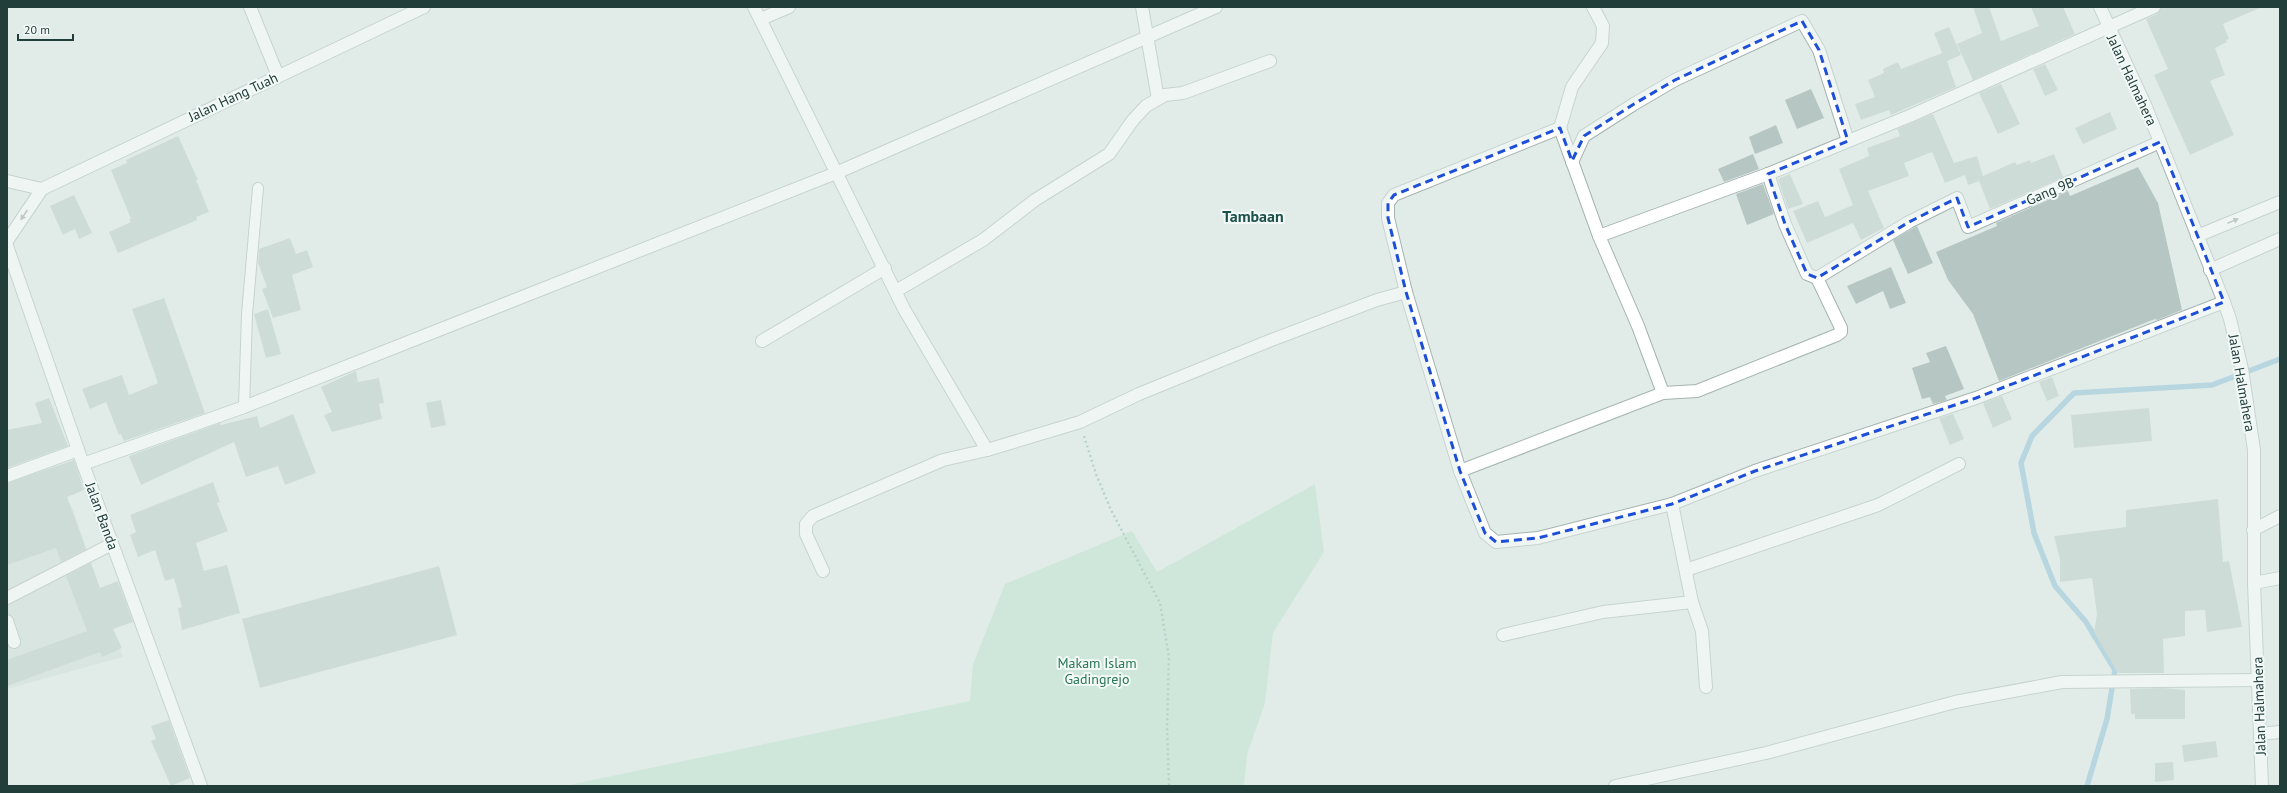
<svg xmlns="http://www.w3.org/2000/svg" width="2287" height="793" viewBox="0 0 2287 793" font-family="'PT Sans',sans-serif">
	<style>
		.built { fill: #cfdcd8 }
		.green { fill: #b9dfc9 }
		.lines { fill: none; stroke-linecap: round; stroke-linejoin: round }
		.stream { stroke: #86bbd4; stroke-width: 5.5 }
		.building { fill: #b6c7c3 }
		.service-casing { stroke: #a4b4b1; stroke-width: 12 }
		.minor-casing { stroke: #a4b4b1; stroke-width: 14 }
		.tertiary-casing { stroke: #a4b4b1; stroke-width: 14 }
		.path { stroke: #80b1aa; stroke-width: 2.5; stroke-dasharray: 2 3; stroke-linecap: butt }
		.service { stroke: #fff; stroke-width: 10 }
		.minor { stroke: #fff; stroke-width: 12 }
		.tertiary { stroke: #fff; stroke-width: 12 }
		.oneway { fill: #909e9d }
		.marked { fill: none; stroke: #1d4ed8; stroke-width: 3; stroke-dasharray: 8 5; stroke-linejoin: round }
		.labels { text-anchor: middle; stroke-width: 4; stroke-linejoin: round; paint-order: stroke }
		.street-label { font-size: 14px; fill: #213e3b; stroke: #f2f9f6 }
		.park-label { font-size: 14px; fill: #297754; stroke: #f2f9f6 }
		.quarter-label { font-size: 16px; font-weight: bold; fill: #1c514d; stroke: #f2f9f6 }
	</style>
	<rect width="100%" height="100%" fill="#e1ece9"/>
	<path class="built" d="M 62,493 L 73,509 L 123,657 L 7,689 L 7,512 Z"/>
	<path class="green" d="M 1315,484 L 1324,552 L 1273,633 L 1265,703 L 1247,755 L 1244,786 L 564,786 L 970,701 L 973,664 L 1005,584 L 1132,531 L 1157,572 Z"/>
	<g class="lines">
		<path class="stream" d="M 2087,786 L 2107,719 L 2115,670 L 2086,622 L 2055,586 L 2034,533 L 2021,463 L 2032,436 L 2074,393 L 2212,385 L 2280,359"/>
	</g>
	<g class="building">
		<path d="M 1973,7 L 1989,7 L 2001,41 L 2039,26 L 2031,7 L 2063,7 L 2075,34 L 1973,80 L 1957,44 L 1982,33 Z"/>
		<path d="M 2161,7 L 2262,7 L 2223,24 L 2229,39 L 2226,40 L 2227,42 L 2215,48 L 2225,75 L 2210,81 L 2234,135 L 2190,155 L 2154,75 L 2168,69 L 2146,19 L 2157,14 Z"/>
		<path d="M 1949,27 L 1961,55 L 1947,61 L 1956,87 L 1891,115 L 1889,110 L 1861,120 L 1855,104 L 1875,97 L 1868,80 L 1884,73 L 1883,69 L 1898,62 L 1901,69 L 1942,53 L 1934,33 Z"/>
		<path d="M 2045,64 L 2058,90 L 2045,96 L 2033,69 Z"/>
		<path d="M 2001,84 L 2020,124 L 1998,134 L 1979,93 Z"/>
		<path d="M 1811,89 L 1824,118 L 1797,129 L 1785,100 Z"/>
		<path d="M 2110,112 L 2117,129 L 2083,144 L 2075,128 Z"/>
		<path d="M 1933,114 L 1954,163 L 1977,156 L 1983,176 L 2015,162 L 2017,165 L 2030,160 L 2031,163 L 2054,154 L 2063,177 L 1990,209 L 1979,181 L 1968,185 L 1965,175 L 1945,183 L 1932,152 L 1904,163 L 1909,176 L 1868,191 L 1884,228 L 1861,240 L 1853,223 L 1807,243 L 1793,211 L 1818,201 L 1825,217 L 1853,205 L 1839,169 L 1869,156 L 1867,148 L 1900,136 L 1897,129 Z"/>
		<path d="M 1776,125 L 1783,143 L 1755,154 L 1749,137 Z"/>
		<path d="M 178,136 L 198,180 L 196,180 L 209,212 L 196,217 L 197,220 L 118,253 L 109,232 L 131,222 L 129,219 L 131,219 L 111,170 L 127,163 L 126,160 Z"/>
		<path d="M 1753,154 L 1759,169 L 1724,182 L 1718,169 Z"/>
		<path d="M 2138,167 L 2158,203 L 2182,310 L 2157,320 L 2155,319 L 1999,381 L 1973,314 L 1948,280 L 1936,252 L 1997,226 L 1996,223 L 2068,191 L 2070,196 Z"/>
		<path d="M 1790,174 L 1803,204 L 1788,209 L 1778,179 Z"/>
		<path d="M 1763,184 L 1774,214 L 1747,225 L 1736,194 Z"/>
		<path d="M 74,195 L 92,233 L 79,239 L 75,229 L 63,235 L 50,206 Z"/>
		<path d="M 1917,226 L 1933,263 L 1908,274 L 1893,240 Z"/>
		<path d="M 290,238 L 296,254 L 307,250 L 313,267 L 292,275 L 301,310 L 273,318 L 262,289 L 267,287 L 258,263 L 259,249 Z"/>
		<path d="M 1891,267 L 1906,303 L 1890,309 L 1883,291 L 1856,304 L 1847,286 Z"/>
		<path d="M 164,298 L 205,413 L 124,441 L 121,434 L 119,435 L 106,402 L 90,409 L 82,389 L 122,375 L 129,395 L 158,383 L 132,309 Z"/>
		<path d="M 268,309 L 281,354 L 266,358 L 254,314 Z"/>
		<path d="M 1946,346 L 1964,389 L 1945,396 L 1947,400 L 1933,404 L 1930,397 L 1922,399 L 1912,368 L 1930,362 L 1926,353 Z"/>
		<path d="M 356,371 L 358,382 L 379,378 L 384,403 L 379,404 L 382,419 L 332,432 L 324,415 L 332,412 L 321,387 Z"/>
		<path d="M 2052,377 L 2059,396 L 2047,401 L 2039,382 Z"/>
		<path d="M 2002,396 L 2012,419 L 1993,428 L 1983,403 Z"/>
		<path d="M 49,398 L 68,446 L 7,468 L 7,430 L 42,423 L 35,403 Z"/>
		<path d="M 441,400 L 446,425 L 431,428 L 426,403 Z"/>
		<path d="M 2149,408 L 2152,441 L 2074,448 L 2071,415 Z"/>
		<path d="M 293,414 L 316,473 L 285,485 L 278,466 L 246,477 L 234,442 L 141,485 L 129,456 L 220,423 L 221,425 L 257,416 L 260,428 Z"/>
		<path d="M 1953,414 L 1964,439 L 1950,445 L 1939,418 Z"/>
		<path d="M 74,460 L 84,490 L 67,497 L 86,549 L 61,562 L 56,548 L 7,565 L 7,483 Z"/>
		<path d="M 213,482 L 220,502 L 217,503 L 228,531 L 196,543 L 204,571 L 227,565 L 240,613 L 182,630 L 178,608 L 182,607 L 174,578 L 165,581 L 155,550 L 138,557 L 130,535 L 136,532 L 130,515 Z"/>
		<path d="M 2218,499 L 2223,562 L 2229,561 L 2242,627 L 2207,632 L 2205,610 L 2185,611 L 2185,636 L 2163,639 L 2164,673 L 2118,673 L 2094,632 L 2097,614 L 2092,578 L 2060,582 L 2060,559 L 2054,536 L 2126,527 L 2126,510 Z"/>
		<path d="M 91,563 L 100,588 L 118,581 L 133,622 L 113,629 L 122,648 L 102,657 L 100,652 L 7,686 L 7,660 L 87,631 L 66,576 Z"/>
		<path d="M 439,566 L 457,635 L 260,688 L 242,619 Z"/>
		<path d="M 2164,688 L 2185,690 L 2185,719 L 2135,719 L 2135,714 L 2131,714 L 2130,689 Z"/>
		<path d="M 169,720 L 190,778 L 171,786 L 151,741 L 156,739 L 151,726 Z"/>
		<path d="M 2216,741 L 2218,757 L 2184,762 L 2182,745 Z"/>
		<path d="M 2173,762 L 2174,780 L 2155,782 L 2155,763 Z"/>
	</g>
	<g class="lines">
		<g class="service-casing">
			<path id="service" d="M 244,407 L 247,314 L 258,188"/>
		</g>
		<g class="minor-casing">
			<g id="minor">
				<path d="M 250,7 L 278,76"/>
				<path d="M 754,7 L 904,309 L 987,450 L 1080,422 L 1139,394 L 1269,341 L 1377,300 L 1406,292"/>
				<path d="M 1142,7 L 1158,99"/>
				<path d="M 1593,7 L 1603,26 L 1602,43 L 1572,87 L 1560,128 L 1599,236"/>
				<path d="M 761,19 L 789,7"/>
				<path d="M 1560,128 L 1394,195 L 1388,203 L 1388,218 L 1406,292 L 1460,471 L 1485,533 L 1496,542 L 1538,538 L 1672,504 L 1755,471 L 1976,398 L 2224,302"/>
				<path d="M 1572,162 L 1584,136 L 1634,104 L 1675,80 L 1802,21 L 1819,50 L 1848,141"/>
				<path d="M 1768,174 L 1785,224 L 1807,274 L 1817,278 L 1909,222 L 1957,198 L 1968,227 L 2160,142"/>
				<path d="M 2197,236 L 2280,202"/>
				<path d="M 2210,270 L 2280,239"/>
				<path d="M 896,291 L 983,240 L 1035,200 L 1109,154 L 1133,120 L 1146,106 L 1165,95 L 1183,93 L 1270,61"/>
				<path d="M 762,341 L 885,268"/>
				<path d="M 1663,393 L 1697,391 L 1837,335 L 1841,332 L 1841,328 L 1817,278"/>
				<path d="M 83,464 L 244,407 L 836,173 L 1216,7"/>
				<path d="M 1460,471 L 1663,393 L 1638,326 L 1599,236 L 1768,174 L 1912,115 L 2154,7"/>
				<path d="M 7,476 L 78,450"/>
				<path d="M 1672,504 L 1692,602 L 1702,631 L 1706,687"/>
				<path d="M 2253,530 L 2280,516"/>
				<path d="M 1686,570 L 1878,505 L 1959,464"/>
				<path d="M 823,571 L 806,534 L 806,524 L 813,516 L 943,460 L 987,450"/>
				<path d="M 2254,583 L 2280,578"/>
				<path d="M 7,598 L 112,544"/>
				<path d="M 7,621 L 14,642"/>
				<path d="M 1503,635 L 1603,612 L 1692,602"/>
				<path d="M 2260,734 L 2280,732"/>
				<path d="M 1615,786 L 1766,753 L 1955,702 L 2062,682 L 2258,680"/>
			</g>
		</g>
		<g class="tertiary-casing">
			<g id="tertiary">
				<path d="M 2100,7 L 2146,107 L 2224,302 L 2230,319 L 2242,369 L 2254,450 L 2254,583 L 2262,786"/>
				<path d="M 7,181 L 42,189"/>
				<path d="M 7,241 L 42,189 L 424,7"/>
				<path d="M 7,246 L 83,464 L 201,786"/>
			</g>
		</g>
		<path class="path" d="M 1084,436 L 1096,474 L 1111,510 L 1160,603 L 1169,657 L 1167,727 L 1169,786"/>
		<use href="#service" class="service"/>
		<use href="#minor" class="minor"/>
		<use href="#tertiary" class="tertiary"/>
	</g>
	<defs><path id="oneway-solid" d="M-6-.8H1V-3.2L6.5 0L1 3.2V.8H-6Z"/></defs>
	<g class="oneway">
		<use href="#oneway-solid" transform="translate(24 215) rotate(124)"/>
		<use href="#oneway-solid" transform="translate(2233 221) rotate(-22)"/>
	</g>
	<path d="M0 0H2287V793H0ZM 1802,21 L 1819,50 L 1848,141 L 1768,174 L 1785,224 L 1807,274 L 1817,278 L 1909,222 L 1957,198 L 1968,227 L 2160,142 L 2224,302 L 1976,398 L 1755,471 L 1672,504 L 1538,538 L 1496,542 L 1485,533 L 1460,471 L 1406,292 L 1388,218 L 1388,203 L 1394,195 L 1560,128 L 1572,161 L 1584,136 L 1634,104 L 1675,80 Z" fill="#e1ece9" fill-opacity=".55" fill-rule="evenodd"/>
	<path class="marked" d="M 1802,21 L 1819,50 L 1848,141 L 1768,174 L 1785,224 L 1807,274 L 1817,278 L 1909,222 L 1957,198 L 1968,227 L 2160,142 L 2224,302 L 1976,398 L 1755,471 L 1672,504 L 1538,538 L 1496,542 L 1485,533 L 1460,471 L 1406,292 L 1388,218 L 1388,203 L 1394,195 L 1560,128 L 1572,161 L 1584,136 L 1634,104 L 1675,80 Z"/>
	<g class="labels">
		<g class="street-label">
			<text transform="translate(2132 80) rotate(65)" y="5">Jalan Halmahera</text>
			<text transform="translate(233 97) rotate(-25)" y="5">Jalan Hang Tuah</text>
			<text transform="translate(2050 191) rotate(-23)" y="5">Gang 9B</text>
			<text transform="translate(2242 383) rotate(80)" y="5">Jalan Halmahera</text>
			<text transform="translate(102 516) rotate(70)" y="5">Jalan Banda</text>
			<text transform="translate(2259 706) rotate(-92)" y="5">Jalan Halmahera</text>
		</g>
		<g class="park-label">
			<text x="1097" y="668">Makam Islam<tspan x="1097" dy="16">Gadingrejo</tspan></text>
		</g>
		<g class="quarter-label">
			<text x="1253" y="222">Tambaan</text>
		</g>
	</g>
	<rect width="2287" height="793" fill="none" stroke="#213e3b" stroke-width="16"/>
	<path d="M18 34v6h55v-6" fill="none" stroke="#213e3b" stroke-width="2"/>
	<text x="24" y="34" font-size="12" fill="#213e3b" stroke="#f2f9f6" stroke-width="3" paint-order="stroke">20 m</text>
</svg>
